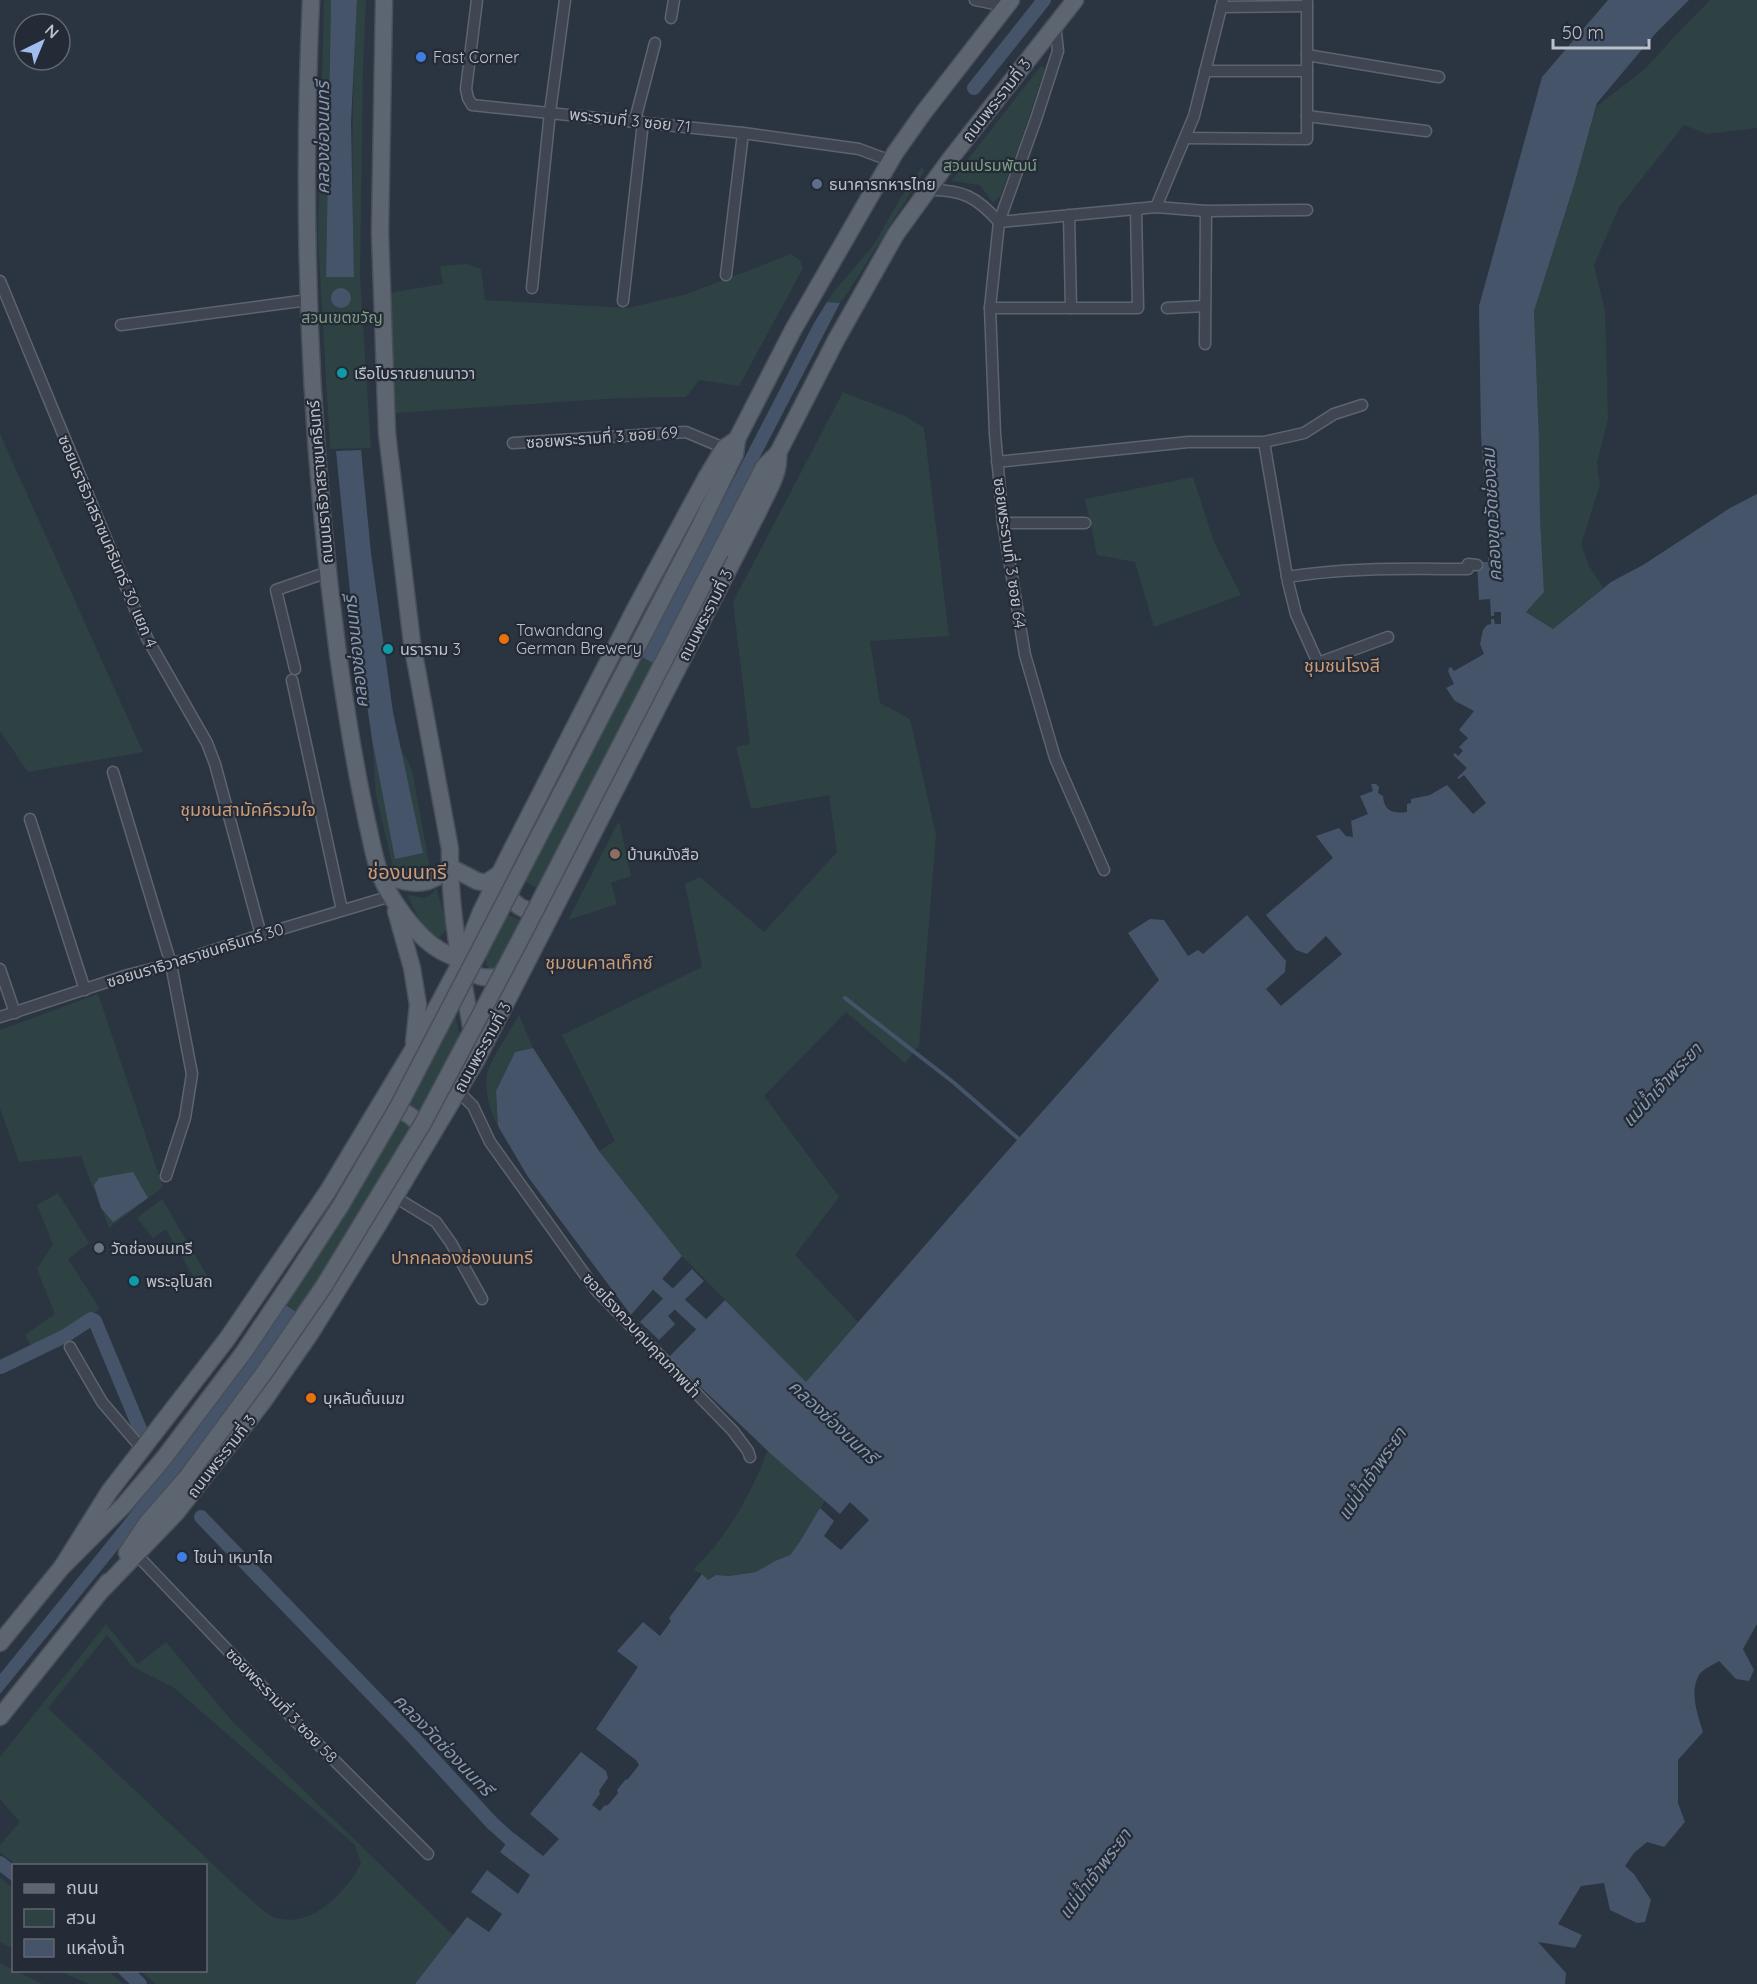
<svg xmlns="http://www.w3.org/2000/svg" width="1757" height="1984" viewBox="0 0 1757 1984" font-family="Quicksand,'Noto Sans Thai',sans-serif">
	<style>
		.green { fill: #2e4243; fill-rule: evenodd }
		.water { fill: #455469 }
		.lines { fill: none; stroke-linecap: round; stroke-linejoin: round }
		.stream { stroke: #455469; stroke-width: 4 }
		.canal { stroke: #455469; stroke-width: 14 }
		.street-casing { stroke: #5d646e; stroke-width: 13 }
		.primary-casing { stroke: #494f5a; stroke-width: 19 }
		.street { stroke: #3f4651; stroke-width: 10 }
		.primary { stroke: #5d6571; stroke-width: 16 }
		.primary-bridge-casing { stroke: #494f5a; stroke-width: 19; stroke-linecap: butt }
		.primary-bridge { stroke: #5d6571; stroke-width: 16 }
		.shop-dot { fill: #3f7fe0; stroke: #242b36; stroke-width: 2 }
		.service-dot { fill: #5c6f8a; stroke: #242b36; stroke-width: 2 }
		.culture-dot { fill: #0f9aa8; stroke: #242b36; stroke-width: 2 }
		.food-dot { fill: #e8710a; stroke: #242b36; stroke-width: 2 }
		.education-dot { fill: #8d6e63; stroke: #242b36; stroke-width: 2 }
		.worship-dot { fill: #6b7280; stroke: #242b36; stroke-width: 2 }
		.labels { text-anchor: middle; stroke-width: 4.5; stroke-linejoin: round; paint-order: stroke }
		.poi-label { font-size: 16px; fill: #bcc2cb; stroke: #242b36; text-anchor: start }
		.street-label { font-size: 16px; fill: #bcc2cb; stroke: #242b36 }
		.park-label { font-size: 16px; fill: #7d9e84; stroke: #242b36 }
		.water-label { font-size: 18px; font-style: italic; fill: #8798ae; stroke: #242b36 }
		.neighbourhood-label { font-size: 18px; fill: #ca9c78; stroke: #242b36 }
		.quarter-label { font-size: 20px; fill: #ca9c78; stroke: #242b36 }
	</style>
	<rect width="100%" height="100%" fill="#2b3441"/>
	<g class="green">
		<path d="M 324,0 L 331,0 L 326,277 L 354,277 C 352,184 351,92 357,0 L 366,0 L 363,67 L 360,277 L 371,448 L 330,449 L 318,238 Z"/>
		<path d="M 1710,0 L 1757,0 L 1757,128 L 1707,134 L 1684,125 L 1619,207 L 1594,265 L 1605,311 L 1608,419 L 1597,463 L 1600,485 L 1581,544 L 1589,566 L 1603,588 L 1553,629 L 1526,612 L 1544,592 L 1540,517 L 1539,440 L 1534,311 L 1575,182 L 1597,106 L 1645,69 L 1675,36 Z"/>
		<path d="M 1040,67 L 1044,67 L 1045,69 L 1011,169 L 1000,196 L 993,203 L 980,185 L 951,181 Z"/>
		<path d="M 922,167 L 924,169 L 923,173 L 850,289 L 840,303 L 827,302 L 835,290 L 873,246 L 901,197 Z"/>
		<path d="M 791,254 L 800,260 L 803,268 L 739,386 L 699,380 L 686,397 L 621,398 L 395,413 L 388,293 L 443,284 L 440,266 L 467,264 L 481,269 L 485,300 L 628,308 L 687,294 Z"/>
		<path d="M 843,392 L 907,417 L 924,428 L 949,636 L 870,641 L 880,703 L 910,719 L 936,835 L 919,1046 L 905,1063 L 846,1012 L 764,1096 L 839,1197 L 795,1255 L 858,1322 L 806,1382 L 682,1256 L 599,1151 L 615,1141 L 562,1035 L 702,967 L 685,884 L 700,877 L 764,932 L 837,852 L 829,795 L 751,809 L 736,747 L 750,744 L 733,602 Z"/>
		<path d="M 0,434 L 143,752 L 28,772 L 0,731 Z"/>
		<path d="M 1193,477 L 1214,542 L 1241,595 L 1154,627 L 1135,562 L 1097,555 L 1085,499 Z"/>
		<path d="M 638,655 L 664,667 L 546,893 L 526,882 L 523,872 Z"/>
		<path d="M 372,739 L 401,748 L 412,770 L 429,863 L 426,873 L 410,878 L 393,867 L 376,795 Z"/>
		<path d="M 619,821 L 631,876 L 611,883 L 617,904 L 568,920 Z"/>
		<path d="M 436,887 L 448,928 L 440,937 L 430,936 L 422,925 L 407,895 L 425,898 L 434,892 Z"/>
		<path d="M 501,912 L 529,924 L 500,983 L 489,972 L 483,952 Z"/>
		<path d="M 98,994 L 163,1187 L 109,1228 L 81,1156 L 19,1162 L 0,1108 L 0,1030 Z"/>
		<path d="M 454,1009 L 463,1051 L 427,1123 L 403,1104 Z"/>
		<path d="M 519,1015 L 533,1048 L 515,1052 L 496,1091 L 498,1126 C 490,1112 484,1091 487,1074 C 490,1061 512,1028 519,1015 Z"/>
		<path d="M 400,1116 L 420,1133 L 305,1312 C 294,1312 287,1308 283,1297 Z"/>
		<path d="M 58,1193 L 89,1243 L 68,1259 L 100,1309 L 32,1348 L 25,1335 L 55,1314 L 37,1269 L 53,1244 L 37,1205 Z"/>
		<path d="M 162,1199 L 212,1284 L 201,1290 L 166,1229 L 153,1238 L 137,1218 Z"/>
		<path d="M 768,1450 L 825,1501 L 799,1543 L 790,1555 L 775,1561 L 756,1572 L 729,1576 L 716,1575 L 708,1580 L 702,1574 L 693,1570 C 729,1535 749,1497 768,1450 Z"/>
		<path d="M 106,1624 L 138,1664 L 166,1642 L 231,1720 L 454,1936 L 415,1984 L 156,1984 L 140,1971 L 206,1970 L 206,1866 L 16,1865 L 0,1852 L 0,1845 L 20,1822 L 0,1799 L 0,1757 ZM 107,1635 L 133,1667 L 173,1687 L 355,1845 L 361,1864 C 344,1893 314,1928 276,1918 C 267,1916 250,1898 242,1892 L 48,1708 Z"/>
		<path d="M 0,1877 L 13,1889 L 13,1949 L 0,1942 Z"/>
		<path d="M 0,1963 L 43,1984 L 0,1984 Z"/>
		<path d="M 60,1971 L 108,1971 L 123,1984 L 89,1984 Z"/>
	</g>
	<g class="water">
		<path d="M 331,0 L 357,0 L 351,122 L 354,277 L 326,277 Z"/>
		<path d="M 1608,0 L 1689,0 L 1655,34 L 1597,103 L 1575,182 L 1534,311 L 1539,440 L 1540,517 L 1544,592 L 1526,612 L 1553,629 L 1611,582 L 1643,565 L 1730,508 L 1757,494 L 1757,1624 L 1743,1649 L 1754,1670 L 1749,1681 L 1736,1679 L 1719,1661 C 1713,1665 1703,1669 1699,1675 C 1689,1692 1698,1716 1703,1732 L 1678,1760 L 1678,1803 L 1685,1822 L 1664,1847 L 1647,1842 L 1634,1853 L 1625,1866 L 1634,1874 L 1651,1900 L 1645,1922 L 1637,1923 L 1610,1910 L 1604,1883 L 1581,1886 L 1558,1924 L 1582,1935 L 1575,1948 L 1538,1942 L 1566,1973 L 1565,1984 L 415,1984 L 467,1917 L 489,1932 L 502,1914 L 471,1892 L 487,1870 L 518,1894 L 530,1875 L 500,1852 L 514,1833 L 543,1856 L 559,1839 L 530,1814 L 581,1752 L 606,1771 L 608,1778 L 599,1791 L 600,1794 L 592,1805 L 600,1811 L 604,1806 L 608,1805 L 618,1793 L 617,1790 L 625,1780 L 628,1779 L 639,1765 L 637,1761 L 596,1729 L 638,1667 L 617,1651 L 643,1622 L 660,1636 L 671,1621 L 669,1618 L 702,1574 L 708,1580 L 716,1575 L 729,1576 L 756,1572 L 775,1561 L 790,1555 L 799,1543 L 820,1508 L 834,1521 L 824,1536 L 841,1550 L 869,1520 L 850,1502 L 840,1514 L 771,1454 L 669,1357 L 725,1300 L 806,1382 L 995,1165 L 1159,980 L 1128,933 L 1150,919 L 1164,920 L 1188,956 L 1198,950 L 1203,954 L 1247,915 L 1286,961 L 1285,972 L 1266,989 L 1281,1006 L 1342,954 L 1326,936 L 1307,954 L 1296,950 L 1266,915 L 1333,858 L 1316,836 L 1339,828 L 1346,836 L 1353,837 L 1351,821 L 1368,814 L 1360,796 L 1373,791 L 1371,784 L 1376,784 L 1379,787 L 1378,793 L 1383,796 C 1384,811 1393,814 1407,812 L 1407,804 L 1411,803 L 1411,799 L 1430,795 L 1447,785 L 1473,814 L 1486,803 L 1464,775 L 1459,779 L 1457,778 L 1467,768 L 1453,755 L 1455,753 L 1458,756 L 1463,751 L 1459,747 L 1468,738 L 1459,730 L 1474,711 L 1455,701 L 1446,688 L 1454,684 L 1448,671 L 1449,668 L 1451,667 L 1454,671 L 1484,654 L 1480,644 L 1483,630 L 1487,625 L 1491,624 L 1491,619 L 1494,619 L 1495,624 L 1501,624 L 1501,612 L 1494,612 L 1494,616 L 1491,616 L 1490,599 L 1479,600 L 1477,562 L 1488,562 L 1489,546 L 1481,435 L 1479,306 L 1542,77 Z"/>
		<circle cx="341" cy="298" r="10"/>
		<path d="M 827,302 L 840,303 L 653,663 L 642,657 L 814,323 Z"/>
		<path d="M 361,450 L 371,553 L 393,712 L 423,853 L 395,859 L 372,739 L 350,592 L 336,451 Z"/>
		<path d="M 533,1048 L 599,1151 L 682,1256 L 631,1315 L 528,1177 L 498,1126 L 496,1091 L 515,1052 Z"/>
		<path d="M 133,1172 L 148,1198 L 113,1222 L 101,1208 L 94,1185 L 99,1178 Z"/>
		<path d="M 692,1269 L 704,1281 L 668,1316 L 675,1324 L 659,1340 L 640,1322 Z"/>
		<path d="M 286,1305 L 296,1312 C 206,1446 102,1569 0,1694 L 0,1674 C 98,1553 198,1433 286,1305 Z"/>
	</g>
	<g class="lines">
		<path class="stream" d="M 845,998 L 953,1082 L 1021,1141"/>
		<g class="canal">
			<path d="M 974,88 L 1044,0"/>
			<path d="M 646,1272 L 652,1279 L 715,1337"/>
			<path d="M 1,1367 L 65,1336 L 91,1319 L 95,1321 L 140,1429"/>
			<path d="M 201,1517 L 414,1738 L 492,1823 L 522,1850"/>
			<path d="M 0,1863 L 14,1874"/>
			<path d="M 125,1970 L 140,1984"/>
		</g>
		<g class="street-casing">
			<g id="street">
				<path d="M 477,0 L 466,89 L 468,98 L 472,105 L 743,133 L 859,149 L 891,161"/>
				<path d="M 975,0 L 1005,6"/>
				<path d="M 1221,7 L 1307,6"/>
				<path d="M 671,18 L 674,0"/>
				<path d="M 1055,24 L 1058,51 L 1036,119 L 999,222 L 990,308 L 995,434 L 1003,523 L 1025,655 L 1055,758 L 1104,870"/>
				<path d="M 1307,55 L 1439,77"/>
				<path d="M 1205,71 L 1307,71"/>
				<path d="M 1307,116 L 1426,131"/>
				<path d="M 635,120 L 655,43"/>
				<path d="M 1185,138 L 1307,139 L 1307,0"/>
				<path d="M 927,190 C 962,189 977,197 999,222"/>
				<path d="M 1156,207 L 1194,116 L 1223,0"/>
				<path d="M 1069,215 L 1071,308"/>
				<path d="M 999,222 L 1156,207 L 1206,211 L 1307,210"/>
				<path d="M 726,275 L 743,133"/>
				<path d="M 0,281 L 147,638 L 207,743 L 215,764 L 261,935"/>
				<path d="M 532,288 L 550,112 L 565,0"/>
				<path d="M 623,301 L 643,122"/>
				<path d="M 990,308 L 1138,308 L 1136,209"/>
				<path d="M 1167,308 L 1205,306"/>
				<path d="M 121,325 L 308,300"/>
				<path d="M 1205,344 L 1206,211"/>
				<path d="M 1264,442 L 1304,433 L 1334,414 L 1362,405"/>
				<path d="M 513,443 L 686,432 L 724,448"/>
				<path d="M 997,462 L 1188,442 L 1264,442 L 1288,582 L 1296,614 L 1318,663 L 1388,637"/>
				<path d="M 1003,523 L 1085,523"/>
				<path d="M 1287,577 C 1347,567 1407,569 1468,569 L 1468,564 L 1477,565"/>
				<path d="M 295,669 L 276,590 L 328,572"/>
				<path d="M 292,680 L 342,910"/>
				<path d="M 113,772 L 171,964 L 192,1074 L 185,1118 L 166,1176"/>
				<path d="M 30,819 L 85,990"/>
				<path d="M 0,969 L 15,1013"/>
				<path d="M 0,1017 L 128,975 L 171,964 L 261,935 L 391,896"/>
				<path d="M 458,1091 L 473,1106 L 490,1142 L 596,1290 L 733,1431 L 748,1451 L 750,1457"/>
				<path d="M 395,1197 L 436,1222 L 451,1243 L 482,1299"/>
				<path d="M 70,1347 L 102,1402 L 143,1450"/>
				<path d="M 137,1555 L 296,1722 L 428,1854"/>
			</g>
		</g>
		<g class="primary-casing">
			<g id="primary">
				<path d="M 311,0 C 301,218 309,438 338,654 C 346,711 355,767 367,822 C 371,839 374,858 380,874 C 389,898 416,936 438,949 C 445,954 454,956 461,962 C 468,968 472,975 482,977 C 492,979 504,976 514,973"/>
				<path d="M 384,0 L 380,232 L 387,433 L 412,643 L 450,849 C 449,913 463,977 473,1039"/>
				<path d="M 698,530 L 735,454 L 737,439 L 793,330 L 895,153 L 924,112 L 1011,0"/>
				<path d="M 720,552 L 764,467 L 778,453 L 836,340 L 896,234 L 951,158 L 1075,0"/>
				<path d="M 450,867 L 477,881 L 486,883 L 498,875"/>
				<path d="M 380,876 C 411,882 424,891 450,867"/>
				<path d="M 503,885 C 512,905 525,916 548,908"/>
				<path d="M 396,911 L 412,968 L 418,1005 L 414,1042"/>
				<path d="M 382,1110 C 404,1106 419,1119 426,1138"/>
				<path d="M 127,1553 L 147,1523 L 187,1477"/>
				<path d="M 62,1567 L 109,1492 L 227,1339 L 328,1191 L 423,1033 L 461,962 L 481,912 L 507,859 L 634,611 L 706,478 L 724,448 L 737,439"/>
				<path d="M 103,1589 L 176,1513 L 262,1403 L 310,1334 L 378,1225 L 476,1061 L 760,508 C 768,490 780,473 778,453"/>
				<path d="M 0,1643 L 62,1567 L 124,1505 L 164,1458"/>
				<path d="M 0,1717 L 108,1582"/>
			</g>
		</g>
		<use href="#street" class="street"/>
		<use href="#primary" class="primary"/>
		<g class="primary-bridge-casing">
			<g id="primary-bridge">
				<path d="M 164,1458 L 244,1352 L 293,1279 L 341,1205 L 398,1107 L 698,530"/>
				<path d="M 187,1477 L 264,1373 L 324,1286 L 423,1123 L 520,940 L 720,552"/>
			</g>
		</g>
		<use href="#primary-bridge" class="primary-bridge"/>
	</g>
	<g class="shop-dot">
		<circle cx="421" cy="57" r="6"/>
		<circle cx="182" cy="1557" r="6"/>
	</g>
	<circle class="service-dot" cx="817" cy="184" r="6"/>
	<g class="culture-dot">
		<circle cx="342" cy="373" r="6"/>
		<circle cx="388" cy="649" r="6"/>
		<circle cx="134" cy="1281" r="6"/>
	</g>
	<g class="food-dot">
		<circle cx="504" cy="639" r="6"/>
		<circle cx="311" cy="1398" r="6"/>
	</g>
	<circle class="education-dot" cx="615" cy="854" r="6"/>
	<circle class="worship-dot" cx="99" cy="1248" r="6"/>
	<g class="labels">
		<g class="poi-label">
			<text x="433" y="63">Fast Corner</text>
			<text x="829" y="190">ธนาคารทหารไทย</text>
			<text x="354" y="379">เรือโบราณยานนาวา</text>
			<text x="516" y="636">Tawandang<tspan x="516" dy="18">German Brewery</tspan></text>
			<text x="400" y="655">นราราม 3</text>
			<text x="627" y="860">บ้านหนังสือ</text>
			<text x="111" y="1254">วัดช่องนนทรี</text>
			<text x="146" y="1287">พระอุโบสถ</text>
			<text x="323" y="1404">บุหลันดั้นเมฆ</text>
			<text x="194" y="1563">ไชน่า เหมาไถ</text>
		</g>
		<g class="street-label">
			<text transform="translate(996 100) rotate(-52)" y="6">ถนนพระรามที่ 3</text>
			<text transform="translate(630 120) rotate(6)" y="6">พระรามที่ 3 ซอย 71</text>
			<text transform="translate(602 437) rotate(-4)" y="6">ซอยพระรามที่ 3 ซอย 69</text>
			<text transform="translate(320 482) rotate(-95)" y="6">ถนนนราธิวาสราชนครินทร์</text>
			<text transform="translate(108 541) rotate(67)" y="6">ซอยนราธิวาสราชนครินทร์ 30 แยก 4</text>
			<text transform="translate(1010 553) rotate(82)" y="6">ซอยพระรามที่ 3 ซอย 64</text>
			<text transform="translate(705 615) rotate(-63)" y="6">ถนนพระรามที่ 3</text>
			<text transform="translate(195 955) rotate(-17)" y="6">ซอยนราธิวาสราชนครินทร์ 30</text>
			<text transform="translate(482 1047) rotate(-61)" y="6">ถนนพระรามที่ 3</text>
			<text transform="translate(642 1335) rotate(47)" y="6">ซอยโรงควบคุมคุณภาพน้ำ</text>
			<text transform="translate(221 1456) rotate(-52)" y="6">ถนนพระรามที่ 3</text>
			<text transform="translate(282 1705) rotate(46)" y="6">ซอยพระรามที่ 3 ซอย 58</text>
		</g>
		<g class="park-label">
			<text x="990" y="171">สวนเปรมพัฒน์</text>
			<text x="342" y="323">สวนเขตขวัญ</text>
		</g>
		<g class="water-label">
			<text transform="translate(323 138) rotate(-90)" y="6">คลองช่องนนทรี</text>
			<text transform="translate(1492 515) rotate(-93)" y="6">คลองขุดวัดช่องลม</text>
			<text transform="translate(356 652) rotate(-96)" y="6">คลองช่องนนทรี</text>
			<text transform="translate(1662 1085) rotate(-47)" y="6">แม่น้ำเจ้าพระยา</text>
			<text transform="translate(833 1422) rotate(43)" y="6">คลองช่องนนทรี</text>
			<text transform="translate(1372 1474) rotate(-56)" y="6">แม่น้ำเจ้าพระยา</text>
			<text transform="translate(443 1745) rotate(46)" y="6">คลองวัดช่องนนทรี</text>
			<text transform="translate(1095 1874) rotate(-53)" y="6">แม่น้ำเจ้าพระยา</text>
		</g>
		<g class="neighbourhood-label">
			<text x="1342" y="672">ชุมชนโรงสี</text>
			<text x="248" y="816">ชุมชนสามัคคีรวมใจ</text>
			<text x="599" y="969">ชุมชนคาลเท็กซ์</text>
			<text x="462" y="1264">ปากคลองช่องนนทรี</text>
		</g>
		<g class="quarter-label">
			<text x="407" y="879">ช่องนนทรี</text>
		</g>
	</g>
	<rect x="12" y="1864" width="195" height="108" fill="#242b36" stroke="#616772" stroke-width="1.5"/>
	<rect x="24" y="1884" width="30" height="9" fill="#5d6571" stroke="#616772" stroke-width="1.5"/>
	<text x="66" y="1894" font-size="18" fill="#bcc2cb">ถนน</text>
	<rect x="24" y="1909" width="30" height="18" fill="#2e4243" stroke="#616772" stroke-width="1.5"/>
	<text x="66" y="1924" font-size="18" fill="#bcc2cb">สวน</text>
	<rect x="24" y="1939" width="30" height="18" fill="#455469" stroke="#616772" stroke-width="1.5"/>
	<text x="66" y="1954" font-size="18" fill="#bcc2cb">แหล่งน้ำ</text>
	<g transform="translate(42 42) rotate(43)"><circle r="28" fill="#242b36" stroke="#616772" stroke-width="1.5"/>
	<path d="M0-4.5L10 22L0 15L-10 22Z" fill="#a0bded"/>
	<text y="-9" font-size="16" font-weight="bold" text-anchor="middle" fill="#bcc2cb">N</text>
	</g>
	<path d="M1553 39v9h96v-9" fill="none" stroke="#bcc2cb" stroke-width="3"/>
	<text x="1562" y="39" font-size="18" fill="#bcc2cb" stroke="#242b36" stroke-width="4.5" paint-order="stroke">50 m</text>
</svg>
